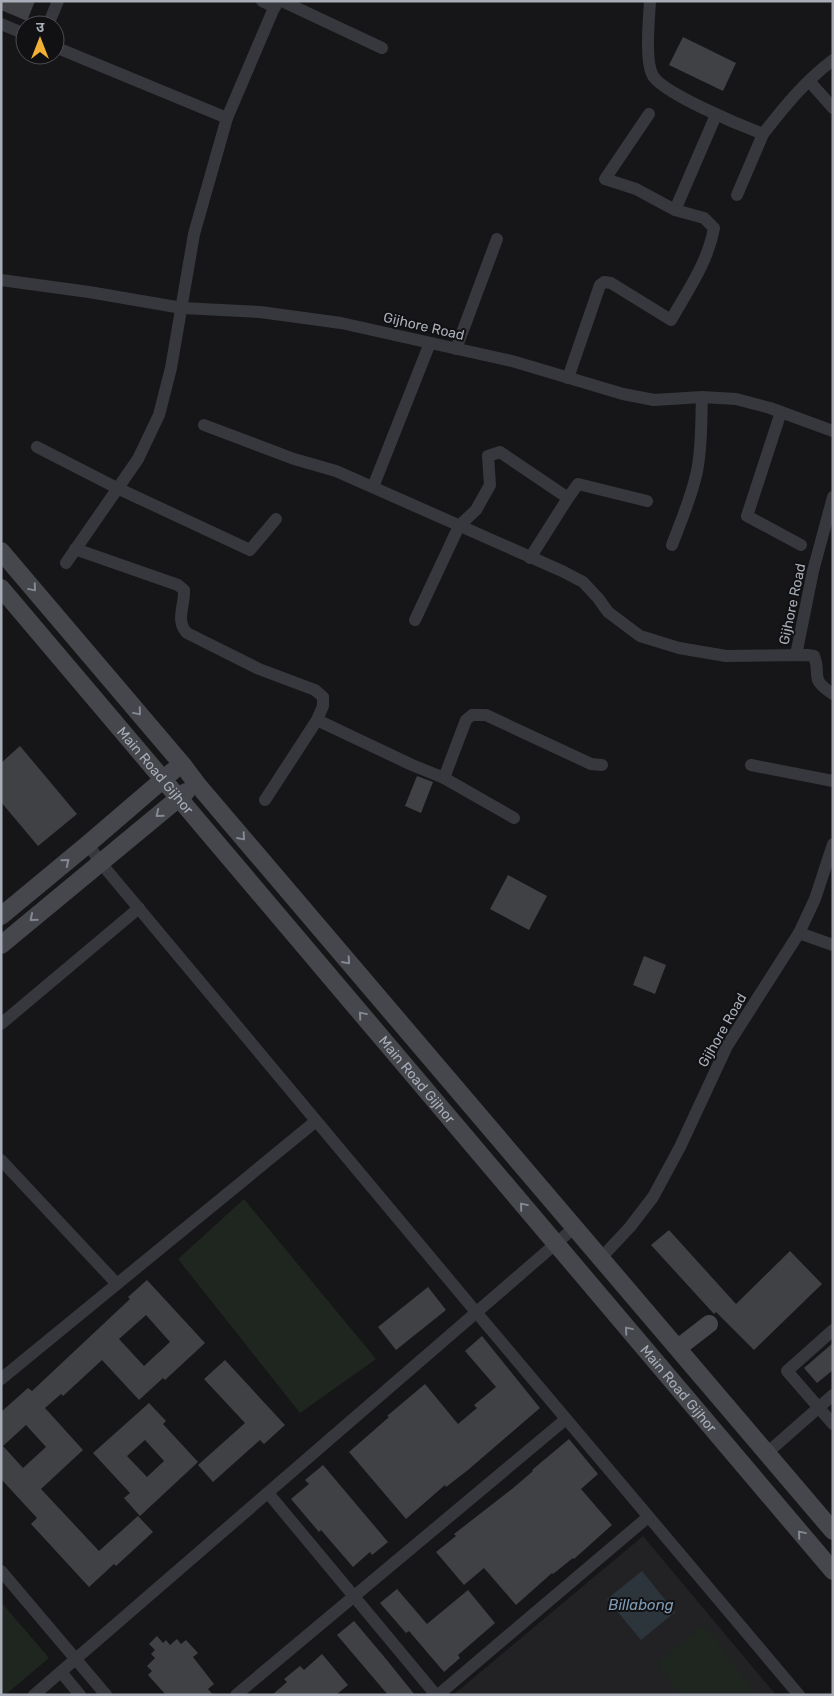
<svg xmlns="http://www.w3.org/2000/svg" width="834" height="1696" viewBox="0 0 834 1696" font-family="Rubik,'Noto Sans Devanagari',sans-serif">
	<style>
		.built { fill: #222225 }
		.green { fill: #1e261f }
		.water { fill: #2c353c }
		.building { fill: #404145; fill-rule: evenodd }
		.lines { fill: none; stroke-linecap: round; stroke-linejoin: round }
		.street { stroke: #37383d; stroke-width: 12 }
		.secondary { stroke: #45474d; stroke-width: 18 }
		.oneway { stroke: #858993 }
		.labels { text-anchor: middle; stroke-width: 4; stroke-linejoin: round; paint-order: stroke }
		.street-label { font-size: 14px; fill: #a8adb8; stroke: #111113 }
		.water-label { font-size: 15px; font-style: italic; fill: #7f9bb3; stroke: #111113 }
	</style>
	<rect width="100%" height="100%" fill="#161618"/>
	<path class="built" d="M 643,1536 L 776,1695 L 453,1695 Z"/>
	<g class="green">
		<path d="M 244,1199 L 376,1359 L 300,1413 L 178,1259 Z"/>
		<path d="M 1,1602 L 49,1658 L 5,1695 L 1,1695 Z"/>
		<path d="M 704,1625 L 757,1695 L 681,1695 L 656,1663 Z"/>
	</g>
	<path class="water" d="M 642,1571 L 675,1612 L 641,1640 L 607,1599 Z"/>
	<g class="building">
		<path d="M 1,1 L 35,1 L 27,21 L 1,10 Z"/>
		<path d="M 683,37 L 736,63 L 723,91 L 669,65 Z"/>
		<path d="M 20,746 L 77,814 L 38,846 L 1,802 L 1,763 Z"/>
		<path d="M 417,776 L 433,782 L 421,813 L 405,806 Z"/>
		<path d="M 508,875 L 547,896 L 529,930 L 490,909 Z"/>
		<path d="M 644,956 L 666,965 L 655,994 L 633,985 Z"/>
		<path d="M 669,1230 L 736,1304 L 790,1251 L 822,1284 L 754,1350 L 716,1312 L 714,1314 L 651,1245 Z"/>
		<path d="M 147,1280 L 205,1343 L 165,1380 L 163,1378 L 139,1400 L 102,1360 L 63,1396 L 61,1394 L 45,1408 L 83,1450 L 41,1489 L 99,1551 L 138,1516 L 153,1532 L 116,1566 L 114,1564 L 89,1587 L 31,1524 L 37,1518 L 1,1479 L 1,1412 L 28,1388 L 32,1391 L 130,1299 L 128,1297 ZM 146,1315 L 170,1342 L 144,1366 L 119,1339 ZM 26,1425 L 46,1447 L 23,1468 L 3,1446 Z"/>
		<path d="M 428,1287 L 446,1310 L 396,1350 L 378,1327 Z"/>
		<path d="M 482,1336 L 540,1408 L 468,1470 L 446,1487 L 445,1485 L 406,1519 L 349,1452 L 389,1417 L 387,1416 L 425,1384 L 458,1424 L 477,1408 L 474,1405 L 496,1387 L 465,1351 Z"/>
		<path d="M 833,1343 L 833,1370 L 817,1383 L 804,1368 Z"/>
		<path d="M 225,1360 L 285,1425 L 264,1444 L 260,1440 L 213,1482 L 198,1465 L 245,1423 L 204,1379 Z"/>
		<path d="M 149,1403 L 166,1421 L 163,1424 L 198,1462 L 140,1516 L 124,1498 L 130,1493 L 93,1453 ZM 145,1440 L 164,1461 L 147,1477 L 127,1456 Z"/>
		<path d="M 569,1439 L 598,1474 L 581,1489 L 612,1525 L 574,1559 L 573,1558 L 553,1574 L 552,1573 L 516,1605 L 484,1568 L 464,1585 L 436,1552 L 456,1536 L 454,1534 L 512,1489 L 533,1471 L 532,1470 Z"/>
		<path d="M 323,1465 L 388,1542 L 372,1555 L 370,1552 L 353,1567 L 321,1530 L 319,1532 L 291,1499 L 309,1484 L 305,1480 Z"/>
		<path d="M 397,1589 L 427,1624 L 468,1590 L 495,1623 L 458,1655 L 460,1658 L 444,1672 L 409,1631 L 406,1633 L 380,1603 Z"/>
		<path d="M 354,1621 L 386,1659 L 415,1695 L 388,1695 L 337,1635 Z"/>
		<path d="M 157,1636 L 163,1643 L 166,1640 L 170,1645 L 177,1639 L 181,1644 L 186,1640 L 198,1653 L 193,1657 L 214,1684 L 208,1689 L 213,1695 L 166,1695 L 148,1675 L 152,1671 L 147,1666 L 155,1658 L 151,1654 L 155,1650 L 149,1644 Z"/>
		<path d="M 322,1654 L 348,1685 L 336,1695 L 272,1695 L 287,1682 L 284,1679 L 300,1666 L 304,1670 Z"/>
	</g>
	<g class="lines">
		<g class="street">
			<path d="M 262,1 L 275,7"/>
			<path d="M 282,1 L 382,48"/>
			<path d="M 650,1 C 649,20 645,58 652,74 C 659,92 742,126 763,134 C 784,107 805,81 833,60"/>
			<path d="M 1,24 L 25,34"/>
			<path d="M 48,25 L 58,1"/>
			<path d="M 55,47 L 227,118 L 194,234 L 171,368 L 159,415 L 138,459 L 66,563"/>
			<path d="M 809,81 L 833,108"/>
			<path d="M 649,114 L 605,179 L 636,189 L 675,210 L 716,115"/>
			<path d="M 227,118 L 277,1"/>
			<path d="M 737,195 L 763,134"/>
			<path d="M 1,280 L 89,292 L 182,308 L 260,312 L 341,323 L 512,361 L 623,394 L 654,400 L 702,397 L 736,399 L 770,408 L 833,431"/>
			<path d="M 456,349 L 497,239"/>
			<path d="M 568,378 L 600,285 L 604,282 L 611,283 L 671,320 C 688,290 708,262 714,228 L 704,218 L 675,210"/>
			<path d="M 781,412 L 747,516 L 801,545"/>
			<path d="M 204,425 L 294,459 L 336,471 L 562,571 L 583,582 L 598,598 L 608,612 L 640,636 L 679,648 L 726,656 L 807,655 L 814,656 C 822,676 808,678 833,694"/>
			<path d="M 37,447 L 117,488 L 250,550 L 276,519"/>
			<path d="M 373,487 L 430,343"/>
			<path d="M 672,545 C 681,521 692,496 697,471 C 702,447 701,421 702,397"/>
			<path d="M 75,549 L 178,585 L 184,590 C 185,605 175,621 187,633 L 259,669 L 315,690 L 323,697 L 323,706 L 317,720 L 412,765 L 444,778 L 514,818"/>
			<path d="M 530,558 L 568,498"/>
			<path d="M 415,620 L 459,526 L 476,510 L 490,485 L 488,456 L 500,452 L 568,498 L 578,484 L 647,501"/>
			<path d="M 796,655 L 813,571 L 833,497"/>
			<path d="M 751,765 L 833,781"/>
			<path d="M 444,778 L 466,720 L 472,715 L 486,715 L 591,764 L 602,765"/>
			<path d="M 265,800 L 317,720"/>
			<path d="M 88,844 L 100,862 L 476,1312 L 799,1695"/>
			<path d="M 799,933 L 833,945"/>
			<path d="M 1,1024 L 139,908"/>
			<path d="M 1,1160 L 117,1284"/>
			<path d="M 601,1258 L 630,1227 L 653,1197 L 680,1147 L 727,1046 L 799,933 L 815,899 L 833,844"/>
			<path d="M 833,1330 L 787,1371 L 833,1424"/>
			<path d="M 1,1379 L 316,1121"/>
			<path d="M 767,1453 L 833,1395"/>
			<path d="M 268,1493 L 436,1695"/>
			<path d="M 1,1571 L 106,1695"/>
			<path d="M 61,1672 L 80,1695"/>
			<path d="M 34,1695 L 575,1227"/>
			<path d="M 236,1695 L 566,1419"/>
			<path d="M 438,1695 L 648,1517"/>
		</g>
		<g class="secondary">
			<path d="M 1,551 L 182,764 L 197,784 L 833,1531"/>
			<path id="s1" d="M 1,588 L 833,1571"/>
			<path d="M 1,916 L 88,844 L 173,771"/>
			<path d="M 1,945 L 186,792"/>
			<path d="M 678,1348 L 709,1324"/>
		</g>
	</g>
	<defs><path id="oneway-chevron" d="M-2-3.5L2.5 0L-2 3.5" fill="none" stroke-width="1.6" stroke-linecap="round" stroke-linejoin="round" transform="scale(1.25)"/></defs>
	<g class="oneway">
		<use href="#oneway-chevron" transform="translate(33 588) rotate(50)"/>
		<use href="#oneway-chevron" transform="translate(138 712) rotate(50)"/>
		<use href="#oneway-chevron" transform="translate(159 814) rotate(141)"/>
		<use href="#oneway-chevron" transform="translate(242 837) rotate(49)"/>
		<use href="#oneway-chevron" transform="translate(66 862) rotate(-39)"/>
		<use href="#oneway-chevron" transform="translate(33 918) rotate(140)"/>
		<use href="#oneway-chevron" transform="translate(347 961) rotate(49)"/>
		<use href="#oneway-chevron" transform="translate(362 1015) rotate(-130)"/>
		<use href="#oneway-chevron" transform="translate(523 1206) rotate(-130)"/>
		<use href="#oneway-chevron" transform="translate(628 1330) rotate(-130)"/>
		<use href="#oneway-chevron" transform="translate(801 1534) rotate(-130)"/>
	</g>
	<g class="labels">
		<g class="street-label">
			<text transform="translate(424 326) rotate(13)" y="5">Gijhore Road</text>
			<text transform="translate(792 604) rotate(-78)" y="5">Gijhore Road</text>
			<text dy="5" stroke="none"><textPath href="#s1" startOffset="239">Main Road Gijhor</textPath></text>
			<text transform="translate(722 1030) rotate(-60)" y="5">Gijhore Road</text>
			<text dy="5" stroke="none"><textPath href="#s1" startOffset="644">Main Road Gijhor</textPath></text>
			<text dy="5" stroke="none"><textPath href="#s1" startOffset="1049">Main Road Gijhor</textPath></text>
		</g>
		<g class="water-label">
			<text x="641" y="1610">Billabong</text>
		</g>
	</g>
	<rect width="834" height="1696" fill="none" stroke="#a8adb8" stroke-width="5"/>
	<g transform="translate(40 40)"><circle r="24" fill="#111113" stroke="#4d4f55"/>
	<path d="M0-4L9 19L0 12L-9 19Z" fill="#f2b134"/>
	<text y="-8" font-size="14" font-weight="bold" text-anchor="middle" fill="#a8adb8">उ</text>
	</g>
</svg>
